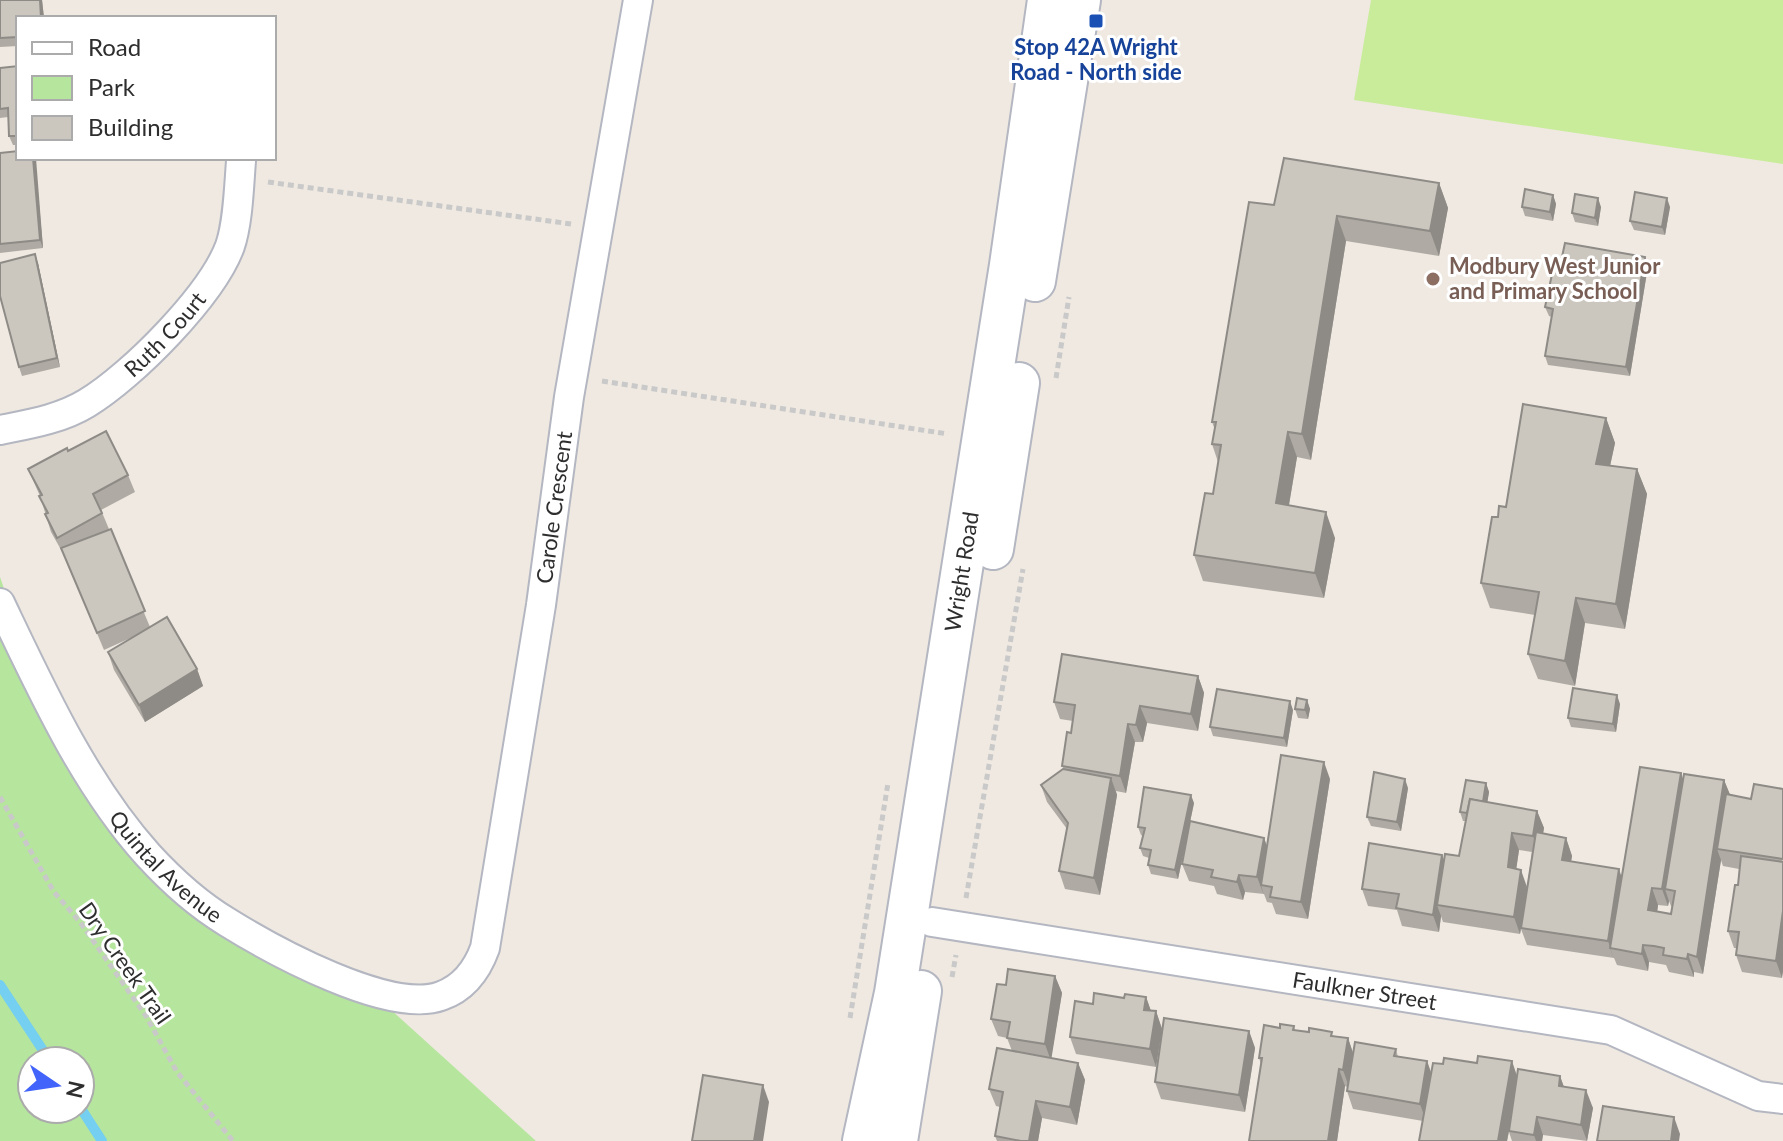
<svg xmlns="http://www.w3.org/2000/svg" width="1783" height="1141" viewBox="0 0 1783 1141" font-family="Lato,sans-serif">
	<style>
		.green { fill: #b6e59e; fill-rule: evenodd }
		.pitch { fill: #c9ec9a }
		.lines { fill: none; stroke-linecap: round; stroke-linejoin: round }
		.stream { stroke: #75cff0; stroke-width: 10 }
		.street-casing { stroke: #b4b7c1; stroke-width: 32 }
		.secondary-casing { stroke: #b4b7c1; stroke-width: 44 }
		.path { stroke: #c9c9c9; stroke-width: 5; stroke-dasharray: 6 4; stroke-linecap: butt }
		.street { stroke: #fff; stroke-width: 28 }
		.secondary { stroke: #fff; stroke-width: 40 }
		.wall { fill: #afaba4; fill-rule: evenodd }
		.shaded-wall { fill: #8e8b86 }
		.building { fill: #cbc7bf; stroke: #8e8b86; stroke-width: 2 }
		.transit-dot { fill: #1a4fb4; stroke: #fff; stroke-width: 3 }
		.education-dot { fill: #8d6e63; stroke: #fff; stroke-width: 3 }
		.labels { text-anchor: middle; stroke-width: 6; stroke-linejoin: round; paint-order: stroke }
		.transit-label { font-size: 22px; font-weight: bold; fill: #164399; stroke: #fff }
		.education-label { font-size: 22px; font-weight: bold; fill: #785e54; stroke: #fff; text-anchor: start }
		.street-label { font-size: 22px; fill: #2e2e2e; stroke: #fff }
	</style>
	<rect width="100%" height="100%" fill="#efe9e1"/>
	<path class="green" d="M 0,577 L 34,676 L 162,868 L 369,990 L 536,1141 L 0,1141 ZM 32,1061 L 80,1061 L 80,1109 L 32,1109 Z"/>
	<path class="pitch" d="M 1371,0 L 1783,0 L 1783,164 L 1354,100 Z"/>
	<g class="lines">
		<g class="stream">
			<path d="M 0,985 L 50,1061"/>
			<path d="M 80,1107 L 102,1141"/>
		</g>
		<g class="street-casing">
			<g id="street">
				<path id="s1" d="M 0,430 C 30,424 61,419 87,403 C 132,376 212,295 230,246 C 238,223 239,186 241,161"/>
				<path id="s2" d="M 0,603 C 41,689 84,784 148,855 C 170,879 199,905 227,922 C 272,950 390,1015 441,996 C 464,988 477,970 485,948 L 541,605 L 569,397 L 638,0"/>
				<path id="s3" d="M 932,922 L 1611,1030 L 1758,1096 L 1783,1099"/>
			</g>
		</g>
		<g class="secondary-casing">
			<g id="secondary">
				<path d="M 1035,281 L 1080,0"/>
				<path d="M 993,549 L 1019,383"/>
				<path id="s4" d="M 863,1141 L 895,993 L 1010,265 L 1048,0"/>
				<path d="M 897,1141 L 921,991"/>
			</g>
		</g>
		<g class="path">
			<path d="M 268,182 L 571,224"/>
			<path d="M 1056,378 L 1069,297"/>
			<path d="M 602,381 L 948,434"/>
			<path d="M 0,797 L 54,892 L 80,922 L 146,1016 L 177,1072 L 233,1141"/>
			<path d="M 966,898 L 1023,569"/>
			<path d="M 952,977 L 956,955"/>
			<path d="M 850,1018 L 888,783"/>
		</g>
		<use href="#street" class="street"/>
		<use href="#secondary" class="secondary"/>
	</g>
	<g class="wall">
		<path d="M 0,0 L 42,0 L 44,18 L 18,18 L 18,46 L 0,47 Z"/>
		<path d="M 18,66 L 18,145 L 13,145 L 9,136 L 8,117 L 0,118 L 0,68 Z"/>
		<path d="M 0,153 L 18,158 L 35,158 L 43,248 L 0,253 Z"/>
		<path d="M 1439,183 L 1448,208 L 1439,256 L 1346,241 L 1311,460 L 1297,457 L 1289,505 L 1335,538 L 1324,598 L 1203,581 L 1194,555 L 1213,494 L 1218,462 L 1212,444 L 1215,430 L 1212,422 L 1274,205 Z"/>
		<path d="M 1553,195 L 1556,204 L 1553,221 L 1525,216 L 1522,207 Z"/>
		<path d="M 1601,207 L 1598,226 L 1575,222 L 1572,213 Z"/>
		<path d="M 1670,207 L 1665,235 L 1634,230 L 1630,221 Z"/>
		<path d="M 1645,257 L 1648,266 L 1630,376 L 1548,365 L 1545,356 L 1552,317 L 1549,316 L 1545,307 L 1560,266 Z"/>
		<path d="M 38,263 L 60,367 L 22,376 L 19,367 Z"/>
		<path d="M 1606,418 L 1615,443 L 1610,466 L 1637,469 L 1647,494 L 1625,629 L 1585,623 L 1575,686 L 1538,679 L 1528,654 L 1535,615 L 1490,608 L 1481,583 L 1506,507 Z"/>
		<path d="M 68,451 L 128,475 L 135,492 L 101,510 L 150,627 L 197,669 L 203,686 L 145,722 L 114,670 L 108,652 L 137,635 L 104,650 L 64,555 L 51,532 L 40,496 L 28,469 Z"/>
		<path d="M 1198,676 L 1204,693 L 1198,731 L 1147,723 L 1143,742 L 1135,742 L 1126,793 L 1116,791 L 1117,795 L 1100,895 L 1065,889 L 1059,871 L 1067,829 L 1047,802 L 1041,785 L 1064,769 L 1062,766 L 1071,733 L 1073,721 L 1060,719 L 1054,702 Z"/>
		<path d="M 1307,700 L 1310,709 L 1308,719 L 1298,718 L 1295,709 Z"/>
		<path d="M 1620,704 L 1616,732 L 1571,727 L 1568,718 Z"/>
		<path d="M 1293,710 L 1287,747 L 1213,736 L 1210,727 Z"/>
		<path d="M 1681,773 L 1683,780 L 1724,780 L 1730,795 L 1751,799 L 1783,789 L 1782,978 L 1742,972 L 1736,955 L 1737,948 L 1734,948 L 1728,931 L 1738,885 L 1739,869 L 1723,866 L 1721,860 L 1703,974 L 1694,972 L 1694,977 L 1669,972 L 1666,965 L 1649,962 L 1648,971 L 1617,965 L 1614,958 L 1527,945 L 1521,929 L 1520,934 L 1443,922 L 1441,916 L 1439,932 L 1402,926 L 1397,910 L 1368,906 L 1362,889 L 1442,855 L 1444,862 L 1459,856 L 1466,821 L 1463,821 L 1460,812 L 1486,783 L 1489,792 L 1487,802 L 1537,811 L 1544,828 L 1543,834 L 1566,838 L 1572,856 L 1571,862 L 1622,877 ZM 1519,850 L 1532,852 L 1527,887 L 1516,869 ZM 1669,901 L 1671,906 L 1673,907 L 1671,914 L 1657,912 L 1658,905 L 1668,906 Z"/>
		<path d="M 1330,779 L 1308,919 L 1276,914 L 1272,903 L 1267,902 L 1264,894 L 1245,892 L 1243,900 L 1217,894 L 1214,886 L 1189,881 L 1182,864 L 1264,838 L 1267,846 Z"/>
		<path d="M 1408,788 L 1401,831 L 1371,826 L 1367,817 Z"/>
		<path d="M 1194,803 L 1178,879 L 1151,874 L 1148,865 L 1149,858 L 1143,856 L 1140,848 L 1143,836 L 1141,835 L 1138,827 Z"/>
		<path d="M 1055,976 L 1062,993 L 1051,1058 L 1078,1063 L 1085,1080 L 1077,1125 L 1042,1118 L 1038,1141 L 997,1141 L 995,1136 L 1000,1107 L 996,1106 L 989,1089 L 1012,1051 L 1007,1038 L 998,1036 L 991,1019 L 1006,985 Z"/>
		<path d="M 1146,997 L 1151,1011 L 1156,1011 L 1162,1029 L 1156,1067 L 1076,1054 L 1070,1037 L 1093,1004 L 1124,998 Z"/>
		<path d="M 1294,1026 L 1295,1030 L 1348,1038 L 1353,1053 L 1396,1049 L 1398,1057 L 1427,1061 L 1431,1072 L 1517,1076 L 1560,1076 L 1564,1087 L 1593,1108 L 1587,1141 L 1543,1135 L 1542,1141 L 1512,1141 L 1509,1132 L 1507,1141 L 1419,1141 L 1423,1121 L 1353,1109 L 1347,1091 L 1347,1087 L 1345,1086 L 1337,1141 L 1249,1141 L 1261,1064 L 1259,1058 L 1280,1028 Z"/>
		<path d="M 1249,1031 L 1255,1048 L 1245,1112 L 1161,1099 L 1155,1082 Z"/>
	</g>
	<g class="shaded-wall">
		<path d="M 40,0 L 42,0 L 44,18 L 41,18 Z"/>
		<path d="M 33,158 L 36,158 L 43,248 L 40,240 Z"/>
		<path d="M 1439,183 L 1448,208 L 1439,256 L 1430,231 Z"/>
		<path d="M 1553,195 L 1556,204 L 1553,221 L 1550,212 Z"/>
		<path d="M 1598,198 L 1601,207 L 1598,226 L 1595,218 Z"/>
		<path d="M 1667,198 L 1670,207 L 1665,235 L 1662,227 Z"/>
		<path d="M 1337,216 L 1346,241 L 1311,460 L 1302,434 Z"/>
		<path d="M 35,254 L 38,263 L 60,367 L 57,358 Z"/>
		<path d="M 1645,257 L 1648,266 L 1630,376 L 1626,367 Z"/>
		<path d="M 1606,418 L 1615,443 L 1605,489 L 1596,464 Z"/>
		<path d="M 1288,432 L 1297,457 L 1285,528 L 1276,503 Z"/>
		<path d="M 1637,469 L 1647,494 L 1625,629 L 1616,604 Z"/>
		<path d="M 1326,512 L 1335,538 L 1324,598 L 1315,573 Z"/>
		<path d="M 1576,598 L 1585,623 L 1575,686 L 1565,661 Z"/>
		<path d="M 197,669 L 203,686 L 145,722 L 139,705 Z"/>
		<path d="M 1198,676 L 1204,693 L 1198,731 L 1191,714 Z"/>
		<path d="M 1617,695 L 1620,704 L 1616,732 L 1613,724 Z"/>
		<path d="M 1307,700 L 1310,709 L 1308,719 L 1305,710 Z"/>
		<path d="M 1290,701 L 1293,710 L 1287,747 L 1284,738 Z"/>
		<path d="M 1140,706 L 1147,723 L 1143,742 L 1136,725 Z"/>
		<path d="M 1128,724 L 1135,742 L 1126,793 L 1120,776 Z"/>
		<path d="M 1324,762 L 1330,779 L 1308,919 L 1301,902 Z"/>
		<path d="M 1681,773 L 1687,791 L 1665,889 L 1669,901 L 1668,906 L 1662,889 Z"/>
		<path d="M 1111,778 L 1117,795 L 1100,895 L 1094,878 Z"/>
		<path d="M 1405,779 L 1408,788 L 1401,831 L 1397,822 Z"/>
		<path d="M 1724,780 L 1731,797 L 1717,849 L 1721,860 L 1703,974 L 1697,957 Z"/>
		<path d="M 1486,783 L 1489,792 L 1485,818 L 1482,810 Z"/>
		<path d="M 1191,795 L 1194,803 L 1178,879 L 1175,870 Z"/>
		<path d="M 1537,811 L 1544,828 L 1539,854 L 1533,836 Z"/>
		<path d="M 1512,833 L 1519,850 L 1514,885 L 1508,867 Z"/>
		<path d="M 1264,838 L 1270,855 L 1261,885 L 1264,895 L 1257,877 Z"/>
		<path d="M 1566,838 L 1572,856 L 1568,878 L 1562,860 Z"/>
		<path d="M 1442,855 L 1448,872 L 1437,905 L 1441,916 L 1439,932 L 1433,915 Z"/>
		<path d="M 1619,869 L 1625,887 L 1610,948 L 1614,959 L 1608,941 Z"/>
		<path d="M 1521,870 L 1527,887 L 1520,934 L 1514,917 Z"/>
		<path d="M 1239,875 L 1245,892 L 1243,900 L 1237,882 Z"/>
		<path d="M 1652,888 L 1658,905 L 1655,928 L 1648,910 Z"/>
		<path d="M 1783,911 L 1783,972 L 1782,978 L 1776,961 Z"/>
		<path d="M 1643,945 L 1649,962 L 1648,971 L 1642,954 Z"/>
		<path d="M 1688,954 L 1694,972 L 1694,977 L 1687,959 Z"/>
		<path d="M 1055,976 L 1062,993 L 1051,1061 L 1045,1044 Z"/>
		<path d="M 1146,997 L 1152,1014 L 1144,1010 Z"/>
		<path d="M 1156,1011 L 1162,1029 L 1156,1067 L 1150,1049 Z"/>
		<path d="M 1249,1031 L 1255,1048 L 1245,1112 L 1239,1095 Z"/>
		<path d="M 1348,1038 L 1354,1056 L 1349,1087 L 1343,1070 Z"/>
		<path d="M 1427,1061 L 1433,1079 L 1426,1121 L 1420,1104 Z"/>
		<path d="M 1512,1061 L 1518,1079 L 1507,1141 L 1498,1141 Z"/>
		<path d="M 1078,1063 L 1085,1080 L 1077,1125 L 1070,1107 Z"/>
		<path d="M 1339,1069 L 1345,1086 L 1337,1141 L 1328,1141 Z"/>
		<path d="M 1560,1076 L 1566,1093 L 1559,1086 Z"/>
		<path d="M 763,1085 L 769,1102 L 763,1141 L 754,1141 Z"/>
		<path d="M 1586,1090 L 1593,1108 L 1587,1141 L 1581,1125 Z"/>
		<path d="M 1036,1101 L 1042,1118 L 1038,1141 L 1029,1141 Z"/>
		<path d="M 1537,1117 L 1543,1135 L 1542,1141 L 1536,1141 L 1534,1135 Z"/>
		<path d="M 1674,1117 L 1680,1134 L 1679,1141 L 1671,1141 Z"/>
	</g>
	<g class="building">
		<path d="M 0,0 L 40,0 L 41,18 L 18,18 L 18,37 L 0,38 Z"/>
		<path d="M 18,66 L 18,136 L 9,136 L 8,108 L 0,109 L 0,68 Z"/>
		<path d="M 18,151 L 18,158 L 33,158 L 40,240 L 0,244 L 0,153 Z"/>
		<path d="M 1284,158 L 1439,183 L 1430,231 L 1337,216 L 1302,434 L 1288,432 L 1276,503 L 1326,512 L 1315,573 L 1194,555 L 1205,493 L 1213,494 L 1221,445 L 1212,444 L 1216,422 L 1212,422 L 1249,202 L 1274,205 Z"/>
		<path d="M 1525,189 L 1553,195 L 1550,212 L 1522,207 Z"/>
		<path d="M 1635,192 L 1667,198 L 1662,227 L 1630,221 Z"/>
		<path d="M 1575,194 L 1598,198 L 1595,218 L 1572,213 Z"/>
		<path d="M 1565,243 L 1645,257 L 1626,367 L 1545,356 L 1553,309 L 1545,307 L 1554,265 L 1560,266 Z"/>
		<path d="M 35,254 L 57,358 L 19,367 L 0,296 L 0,263 Z"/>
		<path d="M 1523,404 L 1606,418 L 1596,464 L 1637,469 L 1616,604 L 1576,598 L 1565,661 L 1528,654 L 1539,592 L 1481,583 L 1492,517 L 1498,517 L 1499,506 L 1506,507 Z"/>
		<path d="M 106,431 L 128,475 L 93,494 L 102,513 L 57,538 L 45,514 L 48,513 L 39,496 L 42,495 L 28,469 L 67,448 L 68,451 Z"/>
		<path d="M 111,529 L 145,611 L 97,633 L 61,548 Z"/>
		<path d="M 167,617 L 197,669 L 139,705 L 108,652 Z"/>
		<path d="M 1062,654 L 1198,676 L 1191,714 L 1140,706 L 1136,725 L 1128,724 L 1120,776 L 1062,766 L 1067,732 L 1071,733 L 1075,705 L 1054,702 Z"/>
		<path d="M 1573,688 L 1617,695 L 1613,724 L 1568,718 Z"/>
		<path d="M 1217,689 L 1290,701 L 1284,738 L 1210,727 Z"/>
		<path d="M 1297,698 L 1307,700 L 1305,710 L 1295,709 Z"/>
		<path d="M 1281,755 L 1324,762 L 1301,902 L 1270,897 L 1272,887 L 1261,885 Z"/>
		<path d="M 1640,767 L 1681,773 L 1662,889 L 1652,888 L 1648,910 L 1660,912 L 1671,914 L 1675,891 L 1665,889 L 1684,774 L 1724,780 L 1697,957 L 1688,954 L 1687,959 L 1663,955 L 1664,948 L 1654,946 L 1643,945 L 1642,954 L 1610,948 Z"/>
		<path d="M 1063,769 L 1111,778 L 1094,878 L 1059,871 L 1068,823 L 1041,785 Z"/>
		<path d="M 1374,772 L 1405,779 L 1397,822 L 1367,817 Z"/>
		<path d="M 1466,780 L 1486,783 L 1483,802 L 1470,799 L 1467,813 L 1460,812 Z"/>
		<path d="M 1754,784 L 1783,789 L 1783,859 L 1717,849 L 1726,794 L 1751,799 Z"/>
		<path d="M 1144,787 L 1191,795 L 1175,870 L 1148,865 L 1151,850 L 1140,848 L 1145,828 L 1138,827 Z"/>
		<path d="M 1470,799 L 1537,811 L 1533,836 L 1512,833 L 1508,867 L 1521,870 L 1514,917 L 1437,905 L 1445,854 L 1459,856 Z"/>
		<path d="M 1190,821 L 1264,838 L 1257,877 L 1239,875 L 1237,882 L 1211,877 L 1213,870 L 1182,864 Z"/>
		<path d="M 1536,832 L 1566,838 L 1562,860 L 1619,869 L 1608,941 L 1521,928 Z"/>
		<path d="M 1369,843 L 1442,855 L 1433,915 L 1396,908 L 1399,894 L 1362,889 Z"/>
		<path d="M 1741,856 L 1783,862 L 1783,911 L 1776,961 L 1736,955 L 1739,932 L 1728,931 L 1735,885 L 1738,885 Z"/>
		<path d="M 1008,969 L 1055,976 L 1045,1044 L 1007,1038 L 1010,1022 L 991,1019 L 997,984 L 1006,985 Z"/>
		<path d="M 1094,993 L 1124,998 L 1125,994 L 1146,997 L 1144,1010 L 1156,1011 L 1150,1049 L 1070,1037 L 1075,1001 L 1093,1004 Z"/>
		<path d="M 1164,1018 L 1249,1031 L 1239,1095 L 1155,1082 Z"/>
		<path d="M 1280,1024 L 1294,1026 L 1293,1030 L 1309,1032 L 1309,1028 L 1321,1030 L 1332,1032 L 1331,1036 L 1348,1038 L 1343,1070 L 1339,1069 L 1328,1141 L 1249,1141 L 1262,1058 L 1259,1058 L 1264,1025 L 1280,1028 Z"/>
		<path d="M 1355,1042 L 1396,1049 L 1394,1056 L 1427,1061 L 1420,1104 L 1347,1091 Z"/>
		<path d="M 997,1048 L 1078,1063 L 1070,1107 L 1036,1101 L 1029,1141 L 1021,1141 L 995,1136 L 1003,1092 L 989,1089 Z"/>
		<path d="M 1478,1056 L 1512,1061 L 1498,1141 L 1419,1141 L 1433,1063 L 1443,1064 L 1444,1058 L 1477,1063 Z"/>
		<path d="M 1518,1069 L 1560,1076 L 1559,1086 L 1586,1090 L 1581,1125 L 1537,1117 L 1534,1135 L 1509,1131 Z"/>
		<path d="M 703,1075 L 763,1085 L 754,1141 L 692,1141 Z"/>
		<path d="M 1603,1106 L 1674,1117 L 1671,1141 L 1597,1141 Z"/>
	</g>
	<rect class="transit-dot" x="1088" y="13" width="16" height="16" rx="4"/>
	<circle class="education-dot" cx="1433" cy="279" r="8"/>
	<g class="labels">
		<g class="transit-label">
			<text x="1096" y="55">Stop 42A Wright<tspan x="1096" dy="25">Road - North side</tspan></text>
		</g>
		<g class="education-label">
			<text x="1449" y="274">Modbury West Junior<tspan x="1449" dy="25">and Primary School</tspan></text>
		</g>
		<g class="street-label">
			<text dy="8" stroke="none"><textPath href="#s1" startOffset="196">Ruth Court</textPath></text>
			<text dy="8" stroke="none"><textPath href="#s2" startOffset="1142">Carole Crescent</textPath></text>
			<text dy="8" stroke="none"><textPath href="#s4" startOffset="578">Wright Road</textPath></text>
			<text dy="8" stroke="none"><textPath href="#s2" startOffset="314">Quintal Avenue</textPath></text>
			<text transform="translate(125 963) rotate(55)" y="8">Dry Creek Trail</text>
			<text dy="8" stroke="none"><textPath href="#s3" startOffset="438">Faulkner Street</textPath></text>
		</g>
	</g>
	<rect x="16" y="16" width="260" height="144" fill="#ffffff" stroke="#ababab" stroke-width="2"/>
	<rect x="32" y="42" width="40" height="12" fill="#ffffff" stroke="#ababab" stroke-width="2"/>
	<text x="88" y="56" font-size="24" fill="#2e2e2e">Road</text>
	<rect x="32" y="76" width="40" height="24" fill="#b6e59e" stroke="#ababab" stroke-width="2"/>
	<text x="88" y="96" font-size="24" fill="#2e2e2e">Park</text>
	<rect x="32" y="116" width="40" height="24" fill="#cbc7bf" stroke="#ababab" stroke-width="2"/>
	<text x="88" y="136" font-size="24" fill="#2e2e2e">Building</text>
	<g transform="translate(56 1085) rotate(103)"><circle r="38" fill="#ffffff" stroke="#ababab" stroke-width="2"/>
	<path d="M0-6L14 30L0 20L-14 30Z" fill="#4264fb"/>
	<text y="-12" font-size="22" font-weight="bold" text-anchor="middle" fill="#2e2e2e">N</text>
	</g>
</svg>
